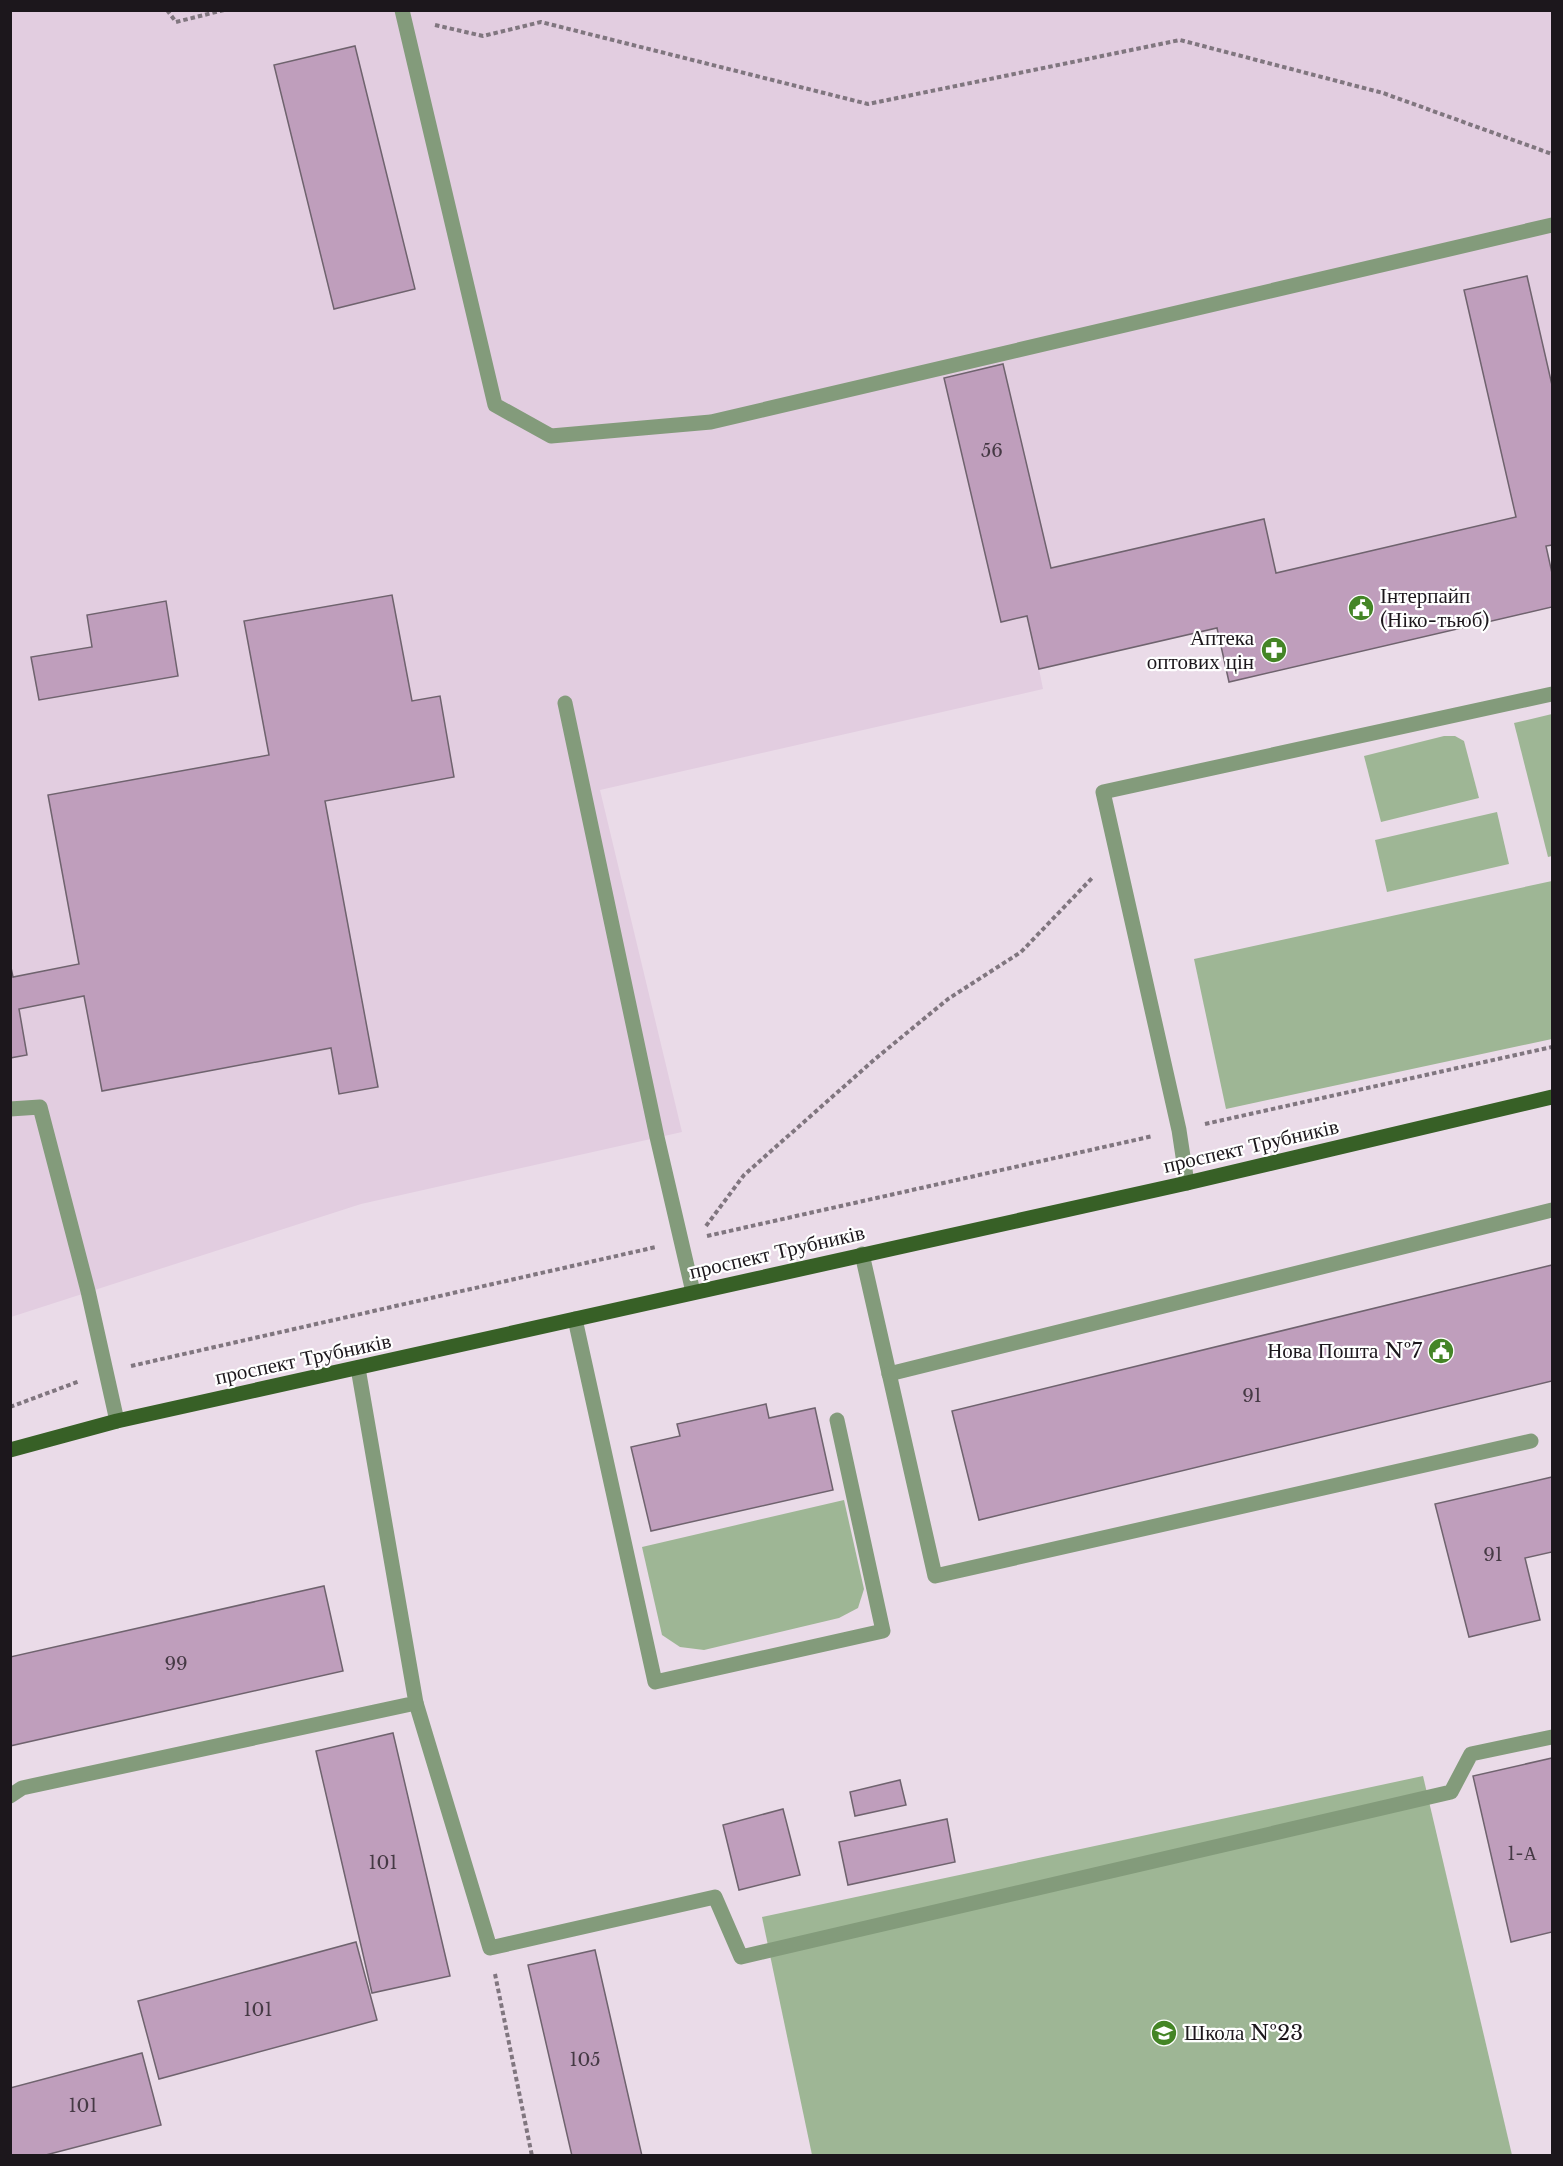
<svg xmlns="http://www.w3.org/2000/svg" width="1563" height="2166" viewBox="0 0 1563 2166" font-family="'Libre Baskerville',serif">
	<style>
		.built { fill: #e2cde0 }
		.green { fill: #9eb695 }
		.building { fill: #bf9ebc; stroke: #6f636e; stroke-width: 1.5 }
		.lines { fill: none; stroke-linecap: round; stroke-linejoin: round }
		.path { stroke: #80767f; stroke-width: 4; stroke-dasharray: 4.5 3; stroke-linecap: butt }
		.minor { stroke: #839b7b; stroke-width: 15 }
		.major { stroke: #376026; stroke-width: 15 }
		.labels { text-anchor: middle; stroke-width: 4.5; stroke-linejoin: round; paint-order: stroke }
		.number-label { font-size: 18px; fill: #453944 }
		.poi-label { font-size: 21px; fill: #1c171c; stroke: #fff; text-anchor: start }
		.street-label { font-size: 21px; fill: #1c171c; stroke: #fff }
	</style>
	<rect width="100%" height="100%" fill="#eadbe8"/>
	<path class="built" d="M 10,11 L 1552,11 L 1552,545 L 1546,547 L 1552,573 L 1552,607 L 1229,682 L 1217,628 L 1039,669 L 1043,689 L 600,790 L 682,1132 L 361,1204 L 11,1317 Z"/>
	<g class="green">
		<path d="M 1552,714 L 1552,856 L 1548,857 L 1514,723 Z"/>
		<path d="M 1444,736 L 1455,736 L 1464,741 L 1479,798 L 1381,822 L 1364,756 Z"/>
		<path d="M 1497,812 L 1509,864 L 1387,892 L 1375,840 Z"/>
		<path d="M 1552,881 L 1552,1039 L 1226,1109 L 1194,959 Z"/>
		<path d="M 844,1500 L 864,1589 L 858,1608 L 839,1618 L 704,1650 L 680,1647 L 662,1635 L 642,1547 Z"/>
		<path d="M 1423,1776 L 1512,2155 L 812,2155 L 762,1917 Z"/>
	</g>
	<g class="building">
		<path d="M 355,46 L 415,289 L 334,309 L 274,65 Z"/>
		<path d="M 1527,276 L 1552,385 L 1552,545 L 1546,546 L 1552,573 L 1552,607 L 1229,682 L 1217,628 L 1039,669 L 1027,616 L 1001,622 L 944,378 L 1003,364 L 1051,568 L 1264,519 L 1276,573 L 1516,517 L 1464,290 Z"/>
		<path d="M 392,595 L 412,701 L 440,696 L 454,777 L 325,801 L 378,1087 L 339,1094 L 331,1048 L 102,1091 L 84,996 L 19,1009 L 27,1055 L 10,1058 L 10,963 L 13,977 L 79,964 L 48,795 L 269,755 L 244,621 Z"/>
		<path d="M 166,601 L 178,676 L 39,700 L 31,657 L 92,647 L 87,615 Z"/>
		<path d="M 1552,1265 L 1552,1381 L 979,1520 L 952,1411 Z"/>
		<path d="M 766,1404 L 769,1418 L 815,1408 L 833,1490 L 651,1531 L 631,1447 L 680,1436 L 677,1424 Z"/>
		<path d="M 1552,1477 L 1552,1552 L 1525,1558 L 1540,1620 L 1469,1637 L 1435,1504 Z"/>
		<path d="M 324,1586 L 343,1671 L 10,1746 L 10,1657 Z"/>
		<path d="M 393,1733 L 450,1976 L 372,1993 L 316,1751 Z"/>
		<path d="M 1552,1758 L 1552,1932 L 1511,1942 L 1473,1776 Z"/>
		<path d="M 900,1780 L 906,1805 L 855,1816 L 850,1792 Z"/>
		<path d="M 783,1809 L 800,1875 L 739,1890 L 723,1825 Z"/>
		<path d="M 947,1819 L 955,1862 L 848,1885 L 839,1842 Z"/>
		<path d="M 356,1942 L 377,2020 L 159,2079 L 138,2001 Z"/>
		<path d="M 595,1950 L 642,2156 L 572,2156 L 528,1965 Z"/>
		<path d="M 142,2053 L 161,2125 L 42,2156 L 10,2156 L 10,2088 Z"/>
	</g>
	<g class="lines">
		<g class="path">
			<path d="M 167,10 L 176,22 L 224,10"/>
			<path d="M 435,25 L 483,36 L 541,22 L 868,104 L 1180,40 L 1383,93 L 1552,154"/>
			<path d="M 1205,1124 L 1552,1047"/>
			<path d="M 706,1226 L 744,1175 L 875,1059 L 948,999 L 1021,952 L 1093,877"/>
			<path d="M 707,1236 L 1153,1136"/>
			<path d="M 131,1366 L 656,1247"/>
			<path d="M 10,1407 L 80,1381"/>
			<path d="M 495,1974 L 532,2156"/>
		</g>
		<g class="minor">
			<path d="M 402,10 L 495,405 L 551,436 L 711,422 L 1552,225"/>
			<path d="M 565,703 L 657,1137 L 693,1292"/>
			<path d="M 10,1109 L 40,1107 L 88,1291 L 117,1421"/>
			<path d="M 1187,1183 L 1179,1130 L 1103,792 L 1552,694"/>
			<path d="M 862,1254 L 935,1576 L 1531,1441"/>
			<path d="M 575,1319 L 655,1682 L 883,1631 L 837,1420"/>
			<path d="M 889,1374 L 1552,1210"/>
			<path d="M 416,1703 L 490,1948 L 715,1897 L 741,1957 L 1451,1792 L 1471,1754 L 1552,1737"/>
			<path d="M 10,1796 L 22,1788 L 416,1703 L 358,1368"/>
		</g>
		<path class="major" d="M 10,1450 L 117,1421 L 1187,1183 L 1552,1097"/>
	</g>
	<defs>
		<g id="civic-disc" transform="scale(1.35)"><circle r="9.5" fill="#448526" stroke="#fff"/><path d="M-.6-6.5H3V-4.5H.6V-3L4-1V1h2V6H-6V1h2V-1L-.6-3ZM-1.2 2.5V6h2.4V2.5Z" fill="#fff"/></g>
		<g id="pharmacy-disc" transform="scale(1.35)"><circle r="9.5" fill="#448526" stroke="#fff"/><path d="M-2-6h4v4h4v4h-4v4h-4v-4h-4v-4h4Z" fill="#fff"/></g>
		<g id="school-disc" transform="scale(1.35)"><circle r="9.5" fill="#448526" stroke="#fff"/><path d="M0-5L7-2L0 1L-7-2ZM-4 1L0 2.5L4 1V4Q0 6-4 4Z" fill="#fff"/></g>
	</defs>
	<g fill-rule="evenodd">
		<use href="#civic-disc" x="1361" y="608"/>
		<use href="#pharmacy-disc" x="1274" y="650"/>
		<use href="#civic-disc" x="1441" y="1351"/>
		<use href="#school-disc" x="1164" y="2033"/>
	</g>
	<g class="labels">
		<g class="number-label">
			<text x="992" y="457">56</text>
			<text x="1252" y="1402">91</text>
			<text x="1493" y="1561">91</text>
			<text x="176" y="1670">99</text>
			<text x="1522" y="1860">1-А</text>
			<text x="383" y="1869">101</text>
			<text x="258" y="2016">101</text>
			<text x="585" y="2066">105</text>
			<text x="83" y="2112">101</text>
		</g>
		<g class="poi-label">
			<text x="1380" y="603">Інтерпайп<tspan x="1380" dy="24">(Ніко-тьюб)</tspan></text>
			<text x="1254" y="645" text-anchor="end">Аптека<tspan x="1254" dy="24">оптових цін</tspan></text>
			<text x="1422" y="1358" text-anchor="end">Нова Пошта №7</text>
			<text x="1184" y="2040">Школа №23</text>
		</g>
		<g class="street-label">
			<text transform="translate(1251 1146) rotate(-13)" y="7">проспект Трубників</text>
			<text transform="translate(777 1252) rotate(-13)" y="7">проспект Трубників</text>
			<text transform="translate(303 1359) rotate(-12)" y="7">проспект Трубників</text>
		</g>
	</g>
	<rect width="1563" height="2166" fill="none" stroke="#1c171c" stroke-width="24"/>
</svg>
